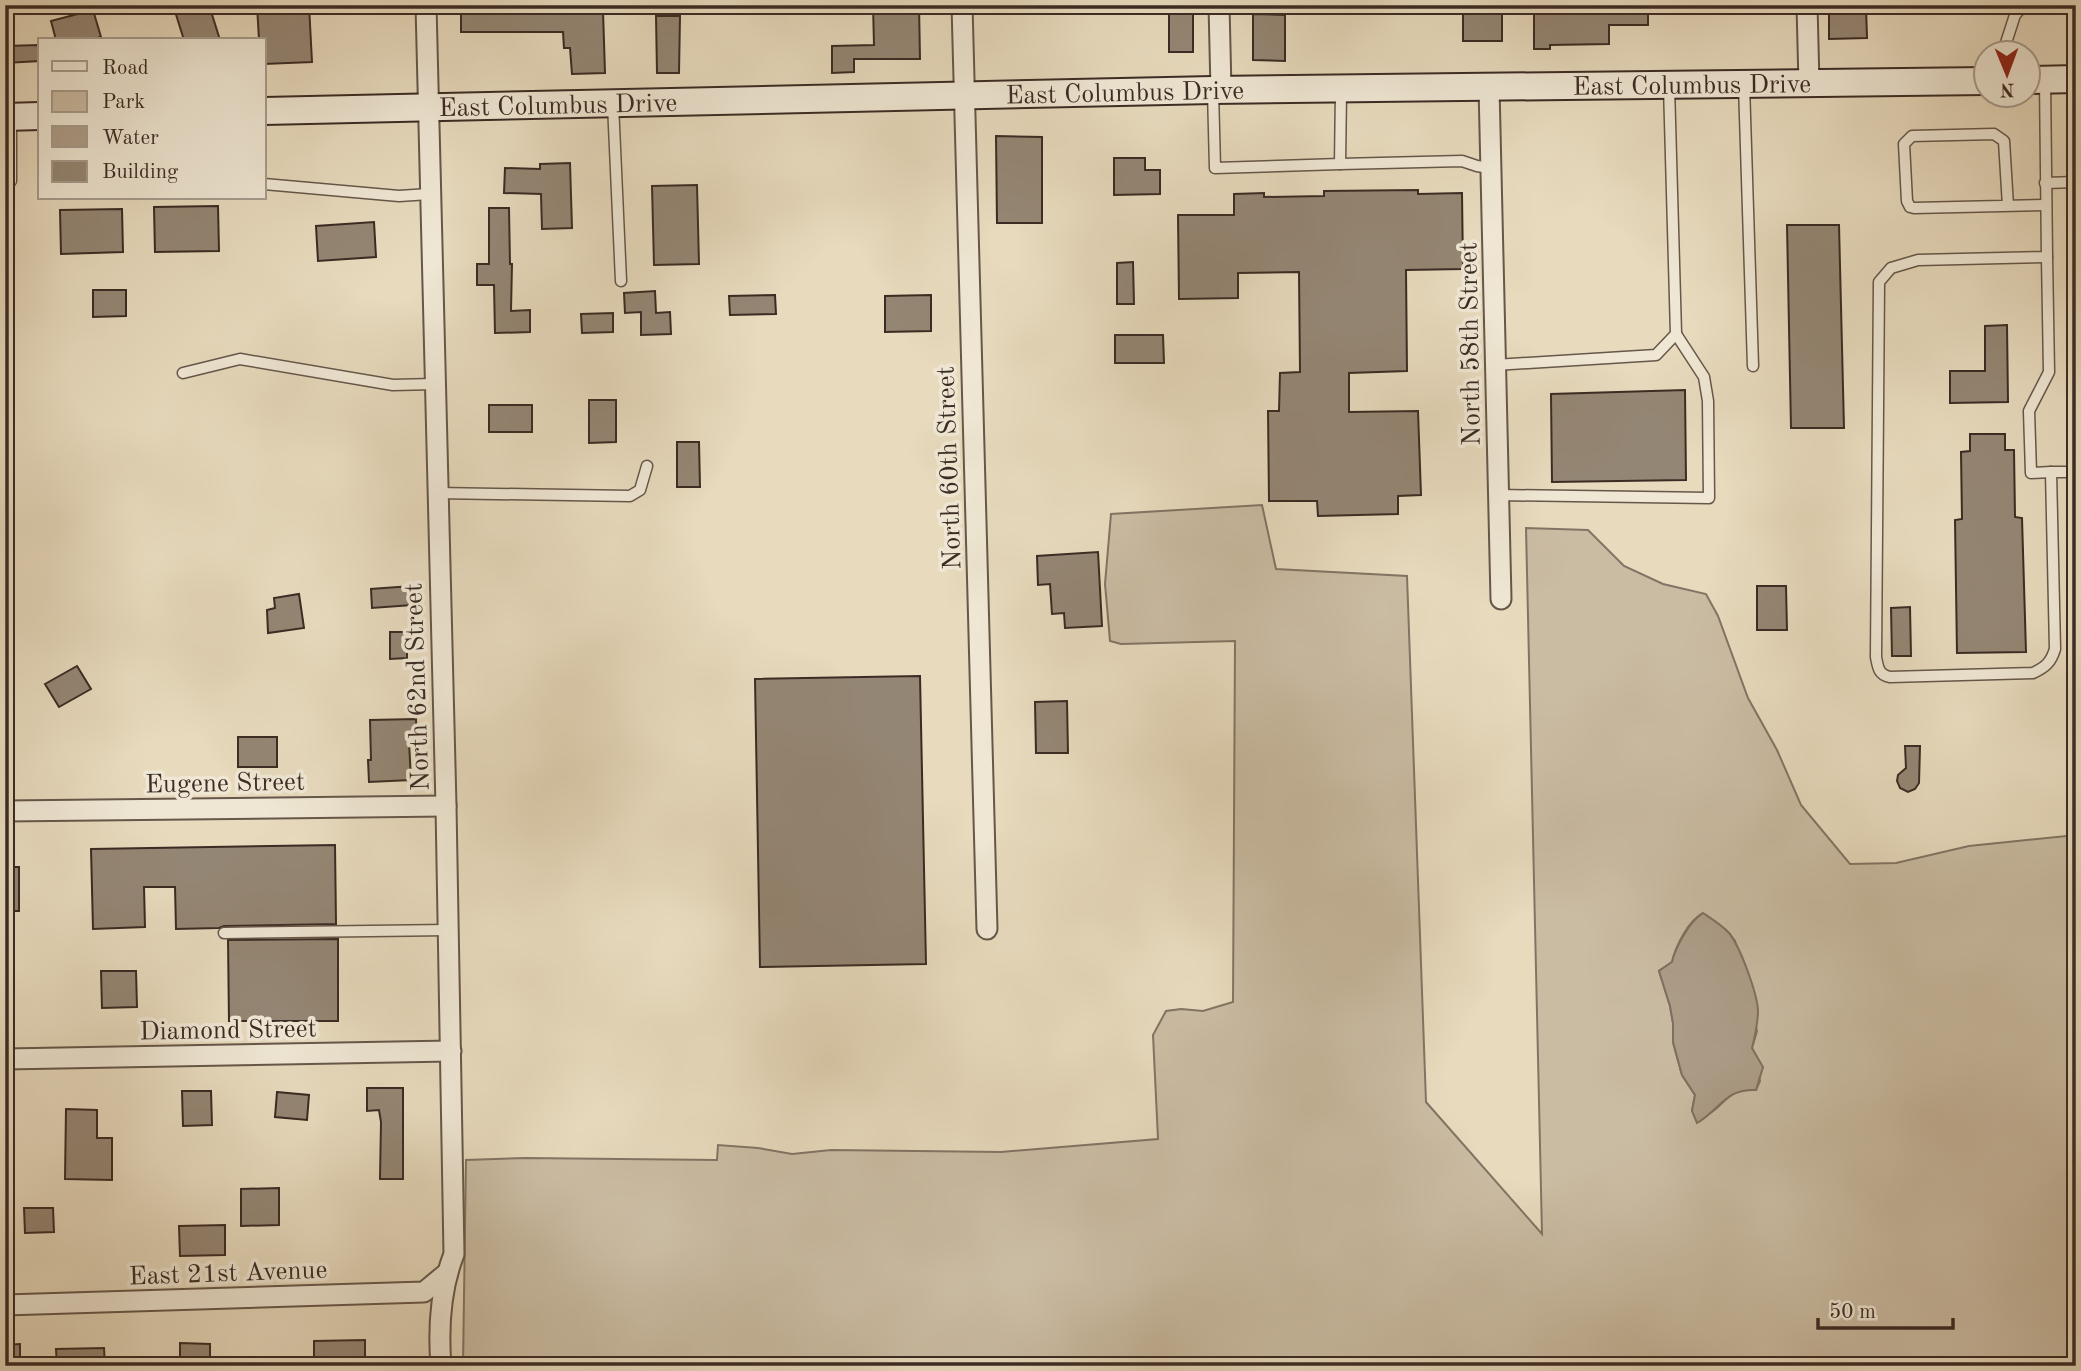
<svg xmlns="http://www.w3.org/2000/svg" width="2081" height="1371" viewBox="0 0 2081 1371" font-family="'Old Standard TT',serif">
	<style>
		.green { fill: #cabca3; stroke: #827464; stroke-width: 2; fill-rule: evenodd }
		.water { fill: #ad9e89; stroke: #7f7061; stroke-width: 2 }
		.building { fill: #948674; stroke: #3b2b24; stroke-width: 2 }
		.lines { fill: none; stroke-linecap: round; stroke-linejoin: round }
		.lane-casing { stroke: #66574a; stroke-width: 13 }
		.street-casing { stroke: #66574a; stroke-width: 23 }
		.secondary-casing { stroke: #3b2b24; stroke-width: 30 }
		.lane { stroke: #efe7d4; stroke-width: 10 }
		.street { stroke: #efe7d4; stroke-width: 19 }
		.secondary { stroke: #efe7d4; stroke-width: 26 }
		.labels { text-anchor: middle; stroke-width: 7; stroke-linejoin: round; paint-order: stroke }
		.street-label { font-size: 26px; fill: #3b2b24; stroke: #efe7d4 }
	</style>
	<rect width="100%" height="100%" fill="#e7dabd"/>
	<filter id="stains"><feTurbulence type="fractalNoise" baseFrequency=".00286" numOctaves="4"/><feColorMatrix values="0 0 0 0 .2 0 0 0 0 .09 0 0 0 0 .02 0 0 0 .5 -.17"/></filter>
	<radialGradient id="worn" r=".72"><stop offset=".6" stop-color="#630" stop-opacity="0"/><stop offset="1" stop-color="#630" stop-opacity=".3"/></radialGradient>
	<path class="green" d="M 1262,505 L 1276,569 L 1407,576 L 1426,1102 L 1542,1234 L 1526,528 L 1588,530 L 1624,566 L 1663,584 L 1706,594 L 1718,616 L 1748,698 L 1777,750 L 1801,805 L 1850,864 L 1896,863 L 1969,846 L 2076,835 L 2076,1366 L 463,1366 L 466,1160 L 525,1158 L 717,1160 L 718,1145 L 758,1148 L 792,1154 L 831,1150 L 1001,1152 L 1158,1139 L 1153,1035 L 1166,1011 L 1181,1009 L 1203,1011 L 1233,1002 L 1235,641 L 1121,644 L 1110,641 L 1105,584 L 1111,514 ZM 1703,914 L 1728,932 L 1735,941 L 1757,1031 L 1752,1048 L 1760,1081 L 1756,1090 C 1735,1089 1733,1093 1719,1106 C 1713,1112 1706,1115 1700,1121 L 1692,1111 L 1695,1095 L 1682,1075 L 1673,1042 L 1673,1023 L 1670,1006 L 1659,971 L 1672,962 C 1676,946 1688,920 1703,914 Z"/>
	<path class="water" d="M 1703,913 C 1712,919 1722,925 1729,933 C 1740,946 1757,993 1758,1010 C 1758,1023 1755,1036 1752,1048 L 1763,1067 L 1756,1090 C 1725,1088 1720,1110 1697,1123 L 1692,1111 L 1695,1095 L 1682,1075 L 1673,1042 L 1673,1023 L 1670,1006 L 1659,971 L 1672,962 C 1675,948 1690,920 1703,913 Z"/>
	<g class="building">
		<path d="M 173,5 L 209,5 L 220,40 L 184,40 Z"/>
		<path d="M 257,5 L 309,5 L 312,62 L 264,64 L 264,40 L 259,40 Z"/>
		<path d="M 461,5 L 544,5 L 544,11 L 603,11 L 605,73 L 572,74 L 570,48 L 564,48 L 563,32 L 461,32 Z"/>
		<path d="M 873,5 L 919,5 L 920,59 L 854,59 L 854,72 L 832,73 L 832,46 L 874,45 Z"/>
		<rect x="1463" y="5" width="39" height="36"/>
		<path d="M 1648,5 L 1648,25 L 1609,25 L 1609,44 L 1550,45 L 1550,49 L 1534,49 L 1534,6 Z"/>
		<path d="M 1829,5 L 1866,7 L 1867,38 L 1829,39 Z"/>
		<rect x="1169" y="9" width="24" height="43"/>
		<path d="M 93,10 L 101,37 L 88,40 L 56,40 L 51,21 Z"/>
		<path d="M 1253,14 L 1285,15 L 1285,61 L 1253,60 Z"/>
		<path d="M 656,16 L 680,16 L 679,73 L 657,73 Z"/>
		<path d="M 40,45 L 40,61 L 5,63 L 5,46 Z"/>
		<path d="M 996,136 L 1042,137 L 1042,223 L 997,223 Z"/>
		<path d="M 1114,158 L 1145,158 L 1145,170 L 1160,170 L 1160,194 L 1114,195 Z"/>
		<path d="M 570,163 L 572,228 L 542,229 L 541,194 L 504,193 L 505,168 L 540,169 L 540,164 Z"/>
		<path d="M 697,185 L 699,264 L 654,265 L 652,186 Z"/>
		<path d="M 1418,190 L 1418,194 L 1462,193 L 1463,269 L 1406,270 L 1407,371 L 1349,373 L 1349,412 L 1418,411 L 1421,495 L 1398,496 L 1398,514 L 1318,516 L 1317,501 L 1269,501 L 1268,411 L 1279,411 L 1280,373 L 1300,372 L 1299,272 L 1238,273 L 1238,298 L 1179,299 L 1178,215 L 1234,215 L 1234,194 L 1264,193 L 1264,197 L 1324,196 L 1324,191 Z"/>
		<path d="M 218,206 L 219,251 L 155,252 L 154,207 Z"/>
		<path d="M 489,208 L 509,208 L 510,264 L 512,264 L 511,311 L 530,310 L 530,332 L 495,333 L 494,285 L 477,285 L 477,264 L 489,264 Z"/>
		<path d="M 122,209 L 123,252 L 61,254 L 60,210 Z"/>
		<path d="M 374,222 L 376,257 L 318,261 L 316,226 Z"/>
		<path d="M 1787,225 L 1839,225 L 1844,428 L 1791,428 Z"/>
		<path d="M 1133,262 L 1134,304 L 1117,304 L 1117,263 Z"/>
		<path d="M 93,290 L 126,290 L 126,316 L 93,317 Z"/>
		<path d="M 655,291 L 656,313 L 670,312 L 671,334 L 641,335 L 641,312 L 625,313 L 624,293 Z"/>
		<path d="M 775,295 L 776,314 L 730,315 L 729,296 Z"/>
		<path d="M 931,295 L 931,331 L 885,332 L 885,296 Z"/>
		<path d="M 613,313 L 613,332 L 582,333 L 581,314 Z"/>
		<path d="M 2007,325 L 2008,402 L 1950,403 L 1950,371 L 1985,371 L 1985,326 Z"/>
		<path d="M 1115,335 L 1163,335 L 1164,363 L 1115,363 Z"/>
		<path d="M 1685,390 L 1686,480 L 1552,482 L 1551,394 Z"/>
		<path d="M 589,400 L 616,400 L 616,442 L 589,443 Z"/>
		<rect x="489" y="405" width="43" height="27"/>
		<path d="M 1970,434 L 2005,434 L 2005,450 L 2014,450 L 2015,517 L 2022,518 L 2026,652 L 1957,653 L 1955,520 L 1962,519 L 1961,452 L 1970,451 Z"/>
		<path d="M 677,442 L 699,442 L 700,487 L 677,487 Z"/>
		<path d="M 1098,552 L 1102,626 L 1065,628 L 1064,613 L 1052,614 L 1050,584 L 1038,585 L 1037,556 Z"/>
		<path d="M 411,586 L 412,605 L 372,608 L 371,589 Z"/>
		<path d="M 1757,586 L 1786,586 L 1787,630 L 1757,630 Z"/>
		<path d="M 299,594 L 304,628 L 268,633 L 267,610 L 275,608 L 274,598 Z"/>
		<path d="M 1910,607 L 1911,656 L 1892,656 L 1891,608 Z"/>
		<path d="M 390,632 L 407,632 L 407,658 L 390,659 Z"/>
		<path d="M 77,666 L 91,689 L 59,707 L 45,684 Z"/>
		<path d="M 920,676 L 926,964 L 760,967 L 755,679 Z"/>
		<path d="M 1067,701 L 1068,753 L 1036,753 L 1035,702 Z"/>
		<path d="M 416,719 L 417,742 L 409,742 L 411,780 L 369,782 L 368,760 L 371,760 L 370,720 Z"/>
		<rect x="238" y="737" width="39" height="30"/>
		<path d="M 1905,746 L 1920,746 L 1919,783 L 1915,789 L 1908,792 L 1900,788 L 1897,781 L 1898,775 L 1906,768 Z"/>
		<path d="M 335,845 L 336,924 L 224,926 L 219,928 L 176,929 L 175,887 L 144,887 L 145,927 L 93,929 L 91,849 Z"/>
		<rect x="5" y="867" width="14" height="44"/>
		<path d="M 338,939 L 338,1021 L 229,1021 L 228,940 Z"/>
		<path d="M 101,971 L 136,971 L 137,1007 L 102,1008 Z"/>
		<path d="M 367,1088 L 403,1088 L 403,1179 L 380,1179 L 381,1122 L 379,1110 L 367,1111 Z"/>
		<path d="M 182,1091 L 211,1091 L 212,1125 L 183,1126 Z"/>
		<path d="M 277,1092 L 309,1095 L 307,1120 L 275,1117 Z"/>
		<path d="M 66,1109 L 97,1110 L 97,1138 L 112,1138 L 112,1180 L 65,1179 Z"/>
		<path d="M 279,1188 L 279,1225 L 241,1226 L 241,1189 Z"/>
		<path d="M 24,1208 L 53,1208 L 54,1232 L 25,1233 Z"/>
		<path d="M 225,1225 L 225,1255 L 180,1256 L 179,1226 Z"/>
		<path d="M 365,1340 L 365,1366 L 314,1366 L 314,1341 Z"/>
		<path d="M 180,1343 L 210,1344 L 210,1366 L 180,1366 Z"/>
		<path d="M 20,1344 L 20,1366 L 5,1366 L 5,1345 Z"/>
		<path d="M 104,1348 L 105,1366 L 57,1366 L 56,1349 Z"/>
	</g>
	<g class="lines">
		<g class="lane-casing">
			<g id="lane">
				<path d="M 2003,52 L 2015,15 L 2024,5"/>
				<path d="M 2045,81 L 2047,257 L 1918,260 L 1891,268 L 1879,282 L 1876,657 C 1878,668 1879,675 1890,677 L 2033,673 C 2046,667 2051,662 2055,649 L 2051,472 L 2076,472"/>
				<path d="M 1744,85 L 1753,366"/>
				<path d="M 1213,91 L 1215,168 L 1340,164 L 1341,91"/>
				<path d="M 613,104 L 621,281"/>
				<path d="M 1340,164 L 1462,161 L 1477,166 L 1490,168"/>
				<path d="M 5,181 L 11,181 L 11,117"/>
				<path d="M 2045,183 L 2076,182"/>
				<path d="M 264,184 L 399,196 L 429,194"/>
				<path d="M 2008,206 L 2004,141 L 1994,134 L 1912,136 L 1904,144 L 1907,201 L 1910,207 L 1914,208 C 1958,207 2002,206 2046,205"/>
				<path d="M 2047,257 L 2049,372 L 2029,411 L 2031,473 L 2051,472"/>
				<path d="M 1495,365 L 1656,355 L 1676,334 L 1669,86"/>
				<path d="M 183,373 L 240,359 L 393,385 L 434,384"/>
				<path d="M 437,493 L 630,496 L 640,490 L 647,466"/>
				<path d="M 1499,495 L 1709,498 L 1708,401 L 1704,377 L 1676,334"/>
				<path d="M 224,933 L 448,930"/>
			</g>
		</g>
		<g class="street-casing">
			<g id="street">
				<path d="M 426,5 L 446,806 L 454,1254 C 440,1290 438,1328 441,1366"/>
				<path d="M 962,5 L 987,929"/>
				<path d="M 1219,5 L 1221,90"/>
				<path d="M 1807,5 L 1809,84"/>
				<path d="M 1489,87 L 1501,599"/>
				<path d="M 5,811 L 446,806"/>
				<path d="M 5,1059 L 451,1051"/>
				<path d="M 5,1305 L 424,1292 L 447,1273"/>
			</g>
		</g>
		<g class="secondary-casing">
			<g id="secondary">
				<path d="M 2028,80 L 2076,79"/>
				<path id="s1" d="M 264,111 L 1213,90 L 1986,81"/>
				<path d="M 5,117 L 40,116"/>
			</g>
		</g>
		<use href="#lane" class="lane"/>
		<use href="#street" class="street"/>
		<use href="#secondary" class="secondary"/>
	</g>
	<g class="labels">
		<g class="street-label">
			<text dy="9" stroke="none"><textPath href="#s1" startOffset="1428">East Columbus Drive</textPath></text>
			<text dy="9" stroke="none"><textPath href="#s1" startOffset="861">East Columbus Drive</textPath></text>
			<text dy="9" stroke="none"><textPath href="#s1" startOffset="294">East Columbus Drive</textPath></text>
			<text transform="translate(1469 344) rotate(-91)" y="9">North 58th Street</text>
			<text transform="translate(948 468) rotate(-92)" y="9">North 60th Street</text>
			<text transform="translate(416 687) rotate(-92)" y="9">North 62nd Street</text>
			<text transform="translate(225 782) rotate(-1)" y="9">Eugene Street</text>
			<text transform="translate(228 1029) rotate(-1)" y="9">Diamond Street</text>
			<text transform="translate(228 1272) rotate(-2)" y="9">East 21st Avenue</text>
		</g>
	</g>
	<rect width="2081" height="1371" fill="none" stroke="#e7dabd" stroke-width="28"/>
	<rect x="7" y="7" width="2067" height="1357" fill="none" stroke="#3b2b24" stroke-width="3.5"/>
	<rect x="14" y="14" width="2053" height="1343" fill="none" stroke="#3b2b24" stroke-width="2"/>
	<rect x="38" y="38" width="228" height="161" fill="#efe7d4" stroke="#a79c8e" stroke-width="2"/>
	<rect x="52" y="61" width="35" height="10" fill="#efe7d4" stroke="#a79c8e" stroke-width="2"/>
	<text x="102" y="74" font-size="21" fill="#3b2b24">Road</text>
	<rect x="52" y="91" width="35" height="21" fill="#cabca3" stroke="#a79c8e" stroke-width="2"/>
	<text x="102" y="108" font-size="21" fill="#3b2b24">Park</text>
	<rect x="52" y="126" width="35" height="21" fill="#ad9e89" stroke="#a79c8e" stroke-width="2"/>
	<text x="102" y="144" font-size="21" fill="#3b2b24">Water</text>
	<rect x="52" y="161" width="35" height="21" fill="#948674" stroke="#a79c8e" stroke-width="2"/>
	<text x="102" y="178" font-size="21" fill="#3b2b24">Building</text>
	<g transform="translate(2007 74) rotate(179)"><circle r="33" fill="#efe7d4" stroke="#a79c8e" stroke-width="2"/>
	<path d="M0-5L12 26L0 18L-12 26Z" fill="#8f2418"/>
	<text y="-10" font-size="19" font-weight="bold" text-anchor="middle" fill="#3b2b24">N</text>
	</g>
	<path d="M1818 1318v10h135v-10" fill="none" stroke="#3b2b24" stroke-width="3.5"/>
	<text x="1829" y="1318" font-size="21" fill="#3b2b24" stroke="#efe7d4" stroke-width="5" paint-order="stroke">50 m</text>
	<rect width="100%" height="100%" filter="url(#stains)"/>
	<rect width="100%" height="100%" fill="url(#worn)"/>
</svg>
